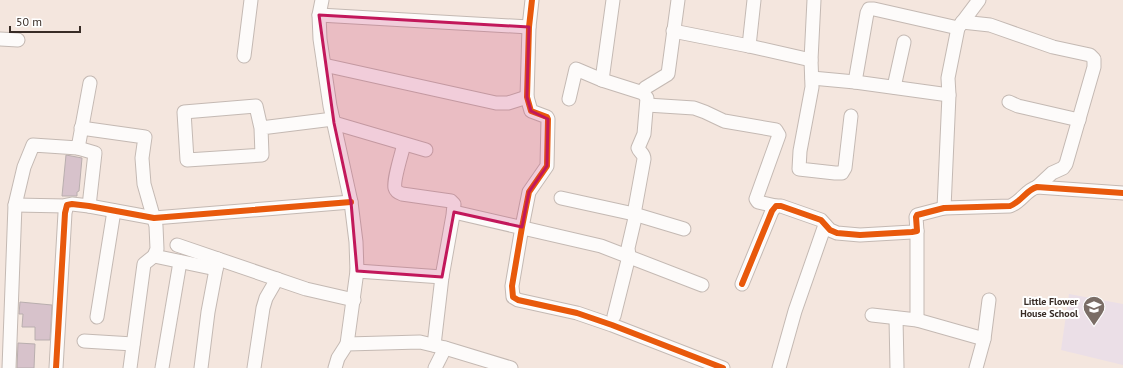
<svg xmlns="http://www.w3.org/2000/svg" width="1123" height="368" viewBox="0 0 1123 368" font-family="'PT Sans',sans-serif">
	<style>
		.education { fill: #ebdfe7 }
		.building { fill: #d7c2cb; stroke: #b9aeae }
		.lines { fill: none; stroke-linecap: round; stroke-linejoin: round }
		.minor-casing { stroke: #c4b9b3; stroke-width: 15 }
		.minor { stroke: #fdfbfa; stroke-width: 13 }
		.cycleway-casing { stroke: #fff; stroke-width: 8 }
		.cycleway { stroke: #e8590c; stroke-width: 6 }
		.marked { fill: #c2185b; fill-opacity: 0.2; stroke: #c2185b; stroke-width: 3; stroke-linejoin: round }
		.labels { text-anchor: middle; stroke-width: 4; stroke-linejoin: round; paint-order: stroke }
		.poi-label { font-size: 10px; font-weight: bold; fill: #382c26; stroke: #fff; text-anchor: end }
	</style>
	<rect width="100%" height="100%" fill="#f4e6de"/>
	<path class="education" d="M 1069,294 L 1123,304 L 1123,365 L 1061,350 Z"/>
	<g class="building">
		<path d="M 66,155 L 82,158 L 79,191 L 77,192 L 77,196 L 62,196 Z"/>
		<path d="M 20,302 L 52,305 L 50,340 L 35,340 L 35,327 L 22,327 L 23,314 L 19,314 Z"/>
		<path d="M 18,343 L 35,344 L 34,368 L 17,368 Z"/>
	</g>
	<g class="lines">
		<g class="minor-casing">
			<g id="minor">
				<path d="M 322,0 L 319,15 L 320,39 L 330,106 L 351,202 L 356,242 L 357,271 L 347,344"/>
				<path d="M 532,0 L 529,27 L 527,97 L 531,111 L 547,117 L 548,119 L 547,166 L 529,192 L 522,227 L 512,286 L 513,297 L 518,300 L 577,313 L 612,325 L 723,368"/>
				<path d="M 814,0 L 811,60 L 812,87 L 800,151 L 799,169 L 835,173 L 842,173 L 845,168 L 851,116"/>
				<path d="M 319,15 L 529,27"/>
				<path d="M 962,22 L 990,25 L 1053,47 L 1090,55 L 1094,59 L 1094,67 L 1066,164 L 1063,168 L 1052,173 L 1037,187"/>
				<path d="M 673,31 L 749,46 L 811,60"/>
				<path d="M 0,39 L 18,40"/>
				<path d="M 749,46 L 754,0"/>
				<path d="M 244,56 L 251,0"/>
				<path d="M 324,65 L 496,103 L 508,103 L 527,97"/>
				<path d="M 812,78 L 855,82 L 949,95"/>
				<path d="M 602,80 L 613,0"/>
				<path d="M 855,82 L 867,13 L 869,9 L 874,9 L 958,28"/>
				<path d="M 894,87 L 904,42"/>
				<path d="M 645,88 L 668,74 L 678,0"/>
				<path d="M 569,99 L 576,69 L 602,80 L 643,93 L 647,98 L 644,134 L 638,148 C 639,152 644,153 644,159 L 634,214 L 635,218 L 628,248 L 629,256 L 614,316"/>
				<path d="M 1009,102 L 1018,106 L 1079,120"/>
				<path d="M 647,105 L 694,108 L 705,112 L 724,121 L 776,130 L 779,135 L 756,199 L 758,202 L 776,206"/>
				<path d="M 334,123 L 426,150"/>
				<path d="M 81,128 L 145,137 L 142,158 L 144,184 L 156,226 L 157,249 L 154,256 L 144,264 L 130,368"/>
				<path d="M 261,128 L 256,106 L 184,112 L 187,160 L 262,155 L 261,128 L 333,119"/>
				<path d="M 404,144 C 402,153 393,180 395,188 C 396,192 399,193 402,194 L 451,201 L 454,204 L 453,215 L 442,277 L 434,345"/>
				<path d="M 78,148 L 95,153 L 89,206"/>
				<path d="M 561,198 L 634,214 L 684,229"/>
				<path d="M 15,205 L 66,206"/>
				<path d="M 944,208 L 949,95 L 948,78 L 958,28 L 979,0"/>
				<path d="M 454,212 L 601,246 L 702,285"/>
				<path d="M 917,231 L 917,320"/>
				<path d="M 177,245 L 306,289 L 354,300"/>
				<path d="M 154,256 L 216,269"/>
				<path d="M 357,271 L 442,277"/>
				<path d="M 742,284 L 772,211 L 776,206 L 781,206 L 821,220 L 830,230 L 837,233 L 860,235 L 912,232 L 917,231 L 916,217 L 917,215 L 944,208 L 1010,206 C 1021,202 1026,190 1037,187 L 1123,193"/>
				<path d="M 872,315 L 917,320 L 984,339"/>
				<path d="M 97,317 L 114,211"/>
				<path d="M 896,318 L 897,368"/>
				<path d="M 84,341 L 133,344"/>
				<path d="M 9,368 L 15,205 L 24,167 L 33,145 L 78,148 L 90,83"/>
				<path d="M 56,368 L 65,213 L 67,205 L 72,204 L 89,206 L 154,218 L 351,202"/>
				<path d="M 162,368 L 180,262"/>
				<path d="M 201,368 L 208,312 L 218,259"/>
				<path d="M 254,368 L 263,308 L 266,298 L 277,279"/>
				<path d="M 335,368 L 338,358 L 347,344 L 420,342 L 445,348 L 511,368"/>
				<path d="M 435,368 L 445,348"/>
				<path d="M 779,368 L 795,311 L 825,225"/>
				<path d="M 976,368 L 984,339 L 989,300"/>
			</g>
		</g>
		<use href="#minor" class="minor"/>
		<g class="cycleway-casing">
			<g id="cycleway">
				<path d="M 532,0 L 529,27 L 527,97 L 531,111 L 547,117 L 548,119 L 547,166 L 529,192 L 522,227 L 512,286 L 513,297 L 518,300 L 577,313 L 612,325 L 723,368"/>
				<path d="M 742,284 L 772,211 L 776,206 L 781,206 L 821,220 L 830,230 L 837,233 L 860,235 L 912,232 L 917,231 L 916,217 L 917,215 L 944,208 L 1010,206 C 1021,202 1026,190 1037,187 L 1123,193"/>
				<path d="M 56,368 L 65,213 L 67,205 L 72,204 L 89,206 L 154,218 L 351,202"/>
			</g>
		</g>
		<use href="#cycleway" class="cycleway"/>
	</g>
	<path class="marked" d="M 319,15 L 529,27 L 527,97 L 531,111 L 548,119 L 547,166 L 529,192 L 522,227 L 454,212 L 442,277 L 357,271 L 351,202 L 334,123 Z"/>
	<defs>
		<g id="school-pin" transform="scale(1.15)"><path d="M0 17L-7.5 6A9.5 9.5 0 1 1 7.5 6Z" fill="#7a6d66" stroke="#fff"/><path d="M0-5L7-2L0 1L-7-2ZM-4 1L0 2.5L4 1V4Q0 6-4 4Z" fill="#fff"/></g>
	</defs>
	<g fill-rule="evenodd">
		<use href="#school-pin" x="1094" y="307"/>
	</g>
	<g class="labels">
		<g class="poi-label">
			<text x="1078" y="305">Little Flower<tspan x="1078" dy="12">House School</tspan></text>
		</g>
	</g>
	<path d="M10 26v6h70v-6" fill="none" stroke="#382c26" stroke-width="2"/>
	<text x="16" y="26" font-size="12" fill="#382c26" stroke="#ffffff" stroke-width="3" paint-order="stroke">50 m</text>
</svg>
